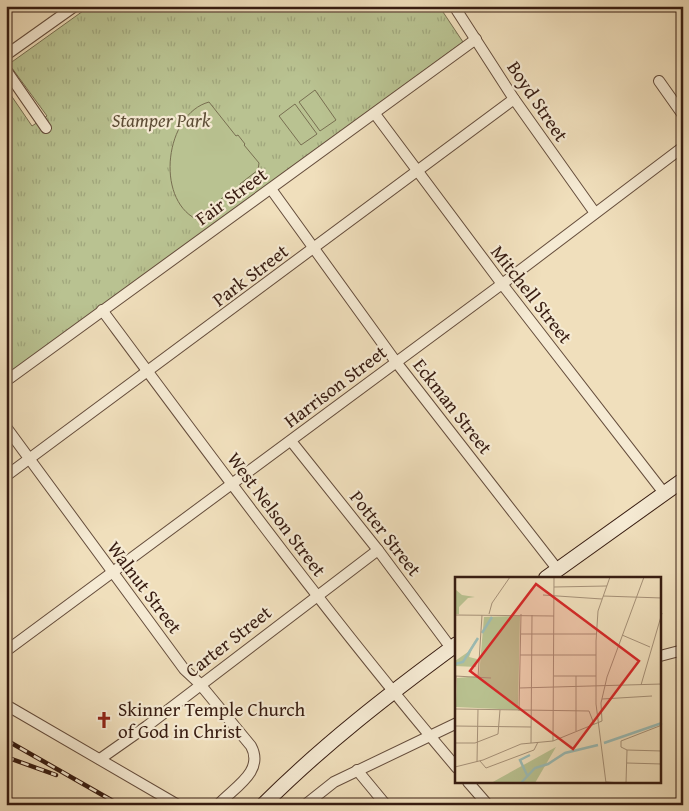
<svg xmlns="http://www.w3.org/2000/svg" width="689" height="811" viewBox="0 0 689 811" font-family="'Gentium Book Plus',serif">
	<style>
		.park { fill: url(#park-tufts); stroke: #786f51 }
		.pitch { fill: #b9c291; stroke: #786f51 }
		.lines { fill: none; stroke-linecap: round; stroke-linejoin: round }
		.street-casing { stroke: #654d3c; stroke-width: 12 }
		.secondary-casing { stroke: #371c11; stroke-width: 16 }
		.street { stroke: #f5ead3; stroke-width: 10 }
		.secondary { stroke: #f5ead3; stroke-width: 14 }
		.rail-casing { stroke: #371c11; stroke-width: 4.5 }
		.rail { stroke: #f5ead3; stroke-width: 2.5; stroke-dasharray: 8; stroke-linecap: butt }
		.labels { text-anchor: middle; stroke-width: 4.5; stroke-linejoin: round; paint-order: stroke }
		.street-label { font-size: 19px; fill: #371c11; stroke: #f5ead3 }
		.park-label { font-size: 19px; font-style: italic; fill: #5e4e37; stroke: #f5ead3 }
		.poi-label { font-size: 19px; fill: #371c11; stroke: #f5ead3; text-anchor: start }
		.inset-river { fill: none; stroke: #9bbcb6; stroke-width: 2.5 }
		.inset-road { fill: none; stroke: #a69178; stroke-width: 1 }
		.view { fill: #d62828; fill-opacity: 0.15; stroke: #d62828; stroke-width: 2.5 }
		.inset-edge { fill: none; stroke: #371c11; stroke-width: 2.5 }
	</style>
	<defs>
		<pattern id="park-tufts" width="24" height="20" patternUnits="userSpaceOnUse" patternTransform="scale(1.25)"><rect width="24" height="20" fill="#b9c291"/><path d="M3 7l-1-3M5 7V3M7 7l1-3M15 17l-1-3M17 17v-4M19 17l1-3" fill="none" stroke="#a0a67c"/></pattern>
	</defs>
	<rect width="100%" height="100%" fill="#f0dfbc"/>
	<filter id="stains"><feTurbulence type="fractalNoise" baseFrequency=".004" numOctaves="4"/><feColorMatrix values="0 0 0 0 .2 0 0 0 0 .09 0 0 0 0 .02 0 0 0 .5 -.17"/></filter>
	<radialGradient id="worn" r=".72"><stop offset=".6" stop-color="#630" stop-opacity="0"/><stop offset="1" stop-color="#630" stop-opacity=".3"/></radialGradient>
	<path class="park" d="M 90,6 L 439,6 L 463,42 L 6,375 L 6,88 L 32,126 L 47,116 L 9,64 Z"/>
	<g class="pitch">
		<path d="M 315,90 L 336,120 L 320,131 L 299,102 Z"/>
		<path d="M 209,102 L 236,136 L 238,135 L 245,144 L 244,145 L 259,163 L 258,170 L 240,184 L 241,186 L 231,194 L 230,192 L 196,219 C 155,198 165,114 209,102 Z"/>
		<path d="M 295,104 L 317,134 L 301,145 L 279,116 Z"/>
	</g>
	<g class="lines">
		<g class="street-casing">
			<g id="street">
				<path d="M 454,6 L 514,99 L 595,213"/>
				<path d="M 6,55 L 75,6"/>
				<path d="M 6,70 L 46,128"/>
				<path d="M 659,81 L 683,115"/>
				<path d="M 375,114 L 502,284 L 664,493"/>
				<path d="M 271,189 L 396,362 L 558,570"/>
				<path d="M 102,310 C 217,465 332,621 457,768"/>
				<path d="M 6,381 L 476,39"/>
				<path d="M 6,427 L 184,669 L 199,683 L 251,746 C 265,772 233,788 218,805"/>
				<path d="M 291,441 L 378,550 L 451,648"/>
				<path d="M 6,476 L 514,99"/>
				<path d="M 6,651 L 502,284 L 683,147"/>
				<path d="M 660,656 L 683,650"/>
				<path d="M 6,705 L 178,805"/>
				<path d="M 100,759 L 147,726 L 378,550"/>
				<path d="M 357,770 L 386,805"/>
				<path d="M 468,782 L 488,805"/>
				<path d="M 305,805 L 334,782 L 457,723"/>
			</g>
		</g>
		<g class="secondary-casing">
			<g id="secondary">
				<path d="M 546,578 L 683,480"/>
				<path d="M 263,805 C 323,745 389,694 457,644"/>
			</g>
		</g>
		<use href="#street" class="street"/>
		<use href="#secondary" class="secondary"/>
		<g class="rail-casing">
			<g id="rail">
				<path d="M 6,740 L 120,805"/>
				<path d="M 6,757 L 56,775"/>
			</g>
		</g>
		<use href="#rail" class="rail"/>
	</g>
	<defs>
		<g id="church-bare" transform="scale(1.35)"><path d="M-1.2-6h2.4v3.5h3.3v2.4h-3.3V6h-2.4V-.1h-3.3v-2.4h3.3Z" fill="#8f2418" stroke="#f5ead3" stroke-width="2.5" paint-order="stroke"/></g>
	</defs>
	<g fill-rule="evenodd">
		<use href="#church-bare" x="104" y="720"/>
	</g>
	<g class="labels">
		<g class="street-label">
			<text transform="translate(538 101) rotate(56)" y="7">Boyd Street</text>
			<text transform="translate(231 196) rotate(-36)" y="7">Fair Street</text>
			<text transform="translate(250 275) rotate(-37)" y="7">Park Street</text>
			<text transform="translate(532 294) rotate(52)" y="7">Mitchell Street</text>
			<text transform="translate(335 386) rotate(-37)" y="7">Harrison Street</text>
			<text transform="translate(453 406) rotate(52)" y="7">Eckman Street</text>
			<text transform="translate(277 514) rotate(53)" y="7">West Nelson Street</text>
			<text transform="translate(386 533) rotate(52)" y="7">Potter Street</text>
			<text transform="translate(145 587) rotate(53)" y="7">Walnut Street</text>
			<text transform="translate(228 641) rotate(-38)" y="7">Carter Street</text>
		</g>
		<g class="park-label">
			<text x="161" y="127">Stamper Park</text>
		</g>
		<g class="poi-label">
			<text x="118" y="716">Skinner Temple Church<tspan x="118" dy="22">of God in Christ</tspan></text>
		</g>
	</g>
	<g transform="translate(455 577)">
		<rect width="206" height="206" fill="#f0dfbc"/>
		<path d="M 0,12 L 7,18 L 20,20 L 13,21 L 4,30 L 4,37 L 0,37 ZM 21,62 L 14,80 L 22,82 L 21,90 L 0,89 L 0,84 L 13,75 ZM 101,170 L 80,206 L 36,206 Z" fill="#b9c291"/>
		<path d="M 65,39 L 63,133 L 1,130 L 2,101 L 24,99 L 29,40 Z" fill="#b9c291"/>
		<path d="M48 83a7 7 0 1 1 14 0a7 7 0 1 1-14 0ZM 19,104 L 30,105 L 29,127 L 19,127 ZM 3,105 L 11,105 L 11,125 L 3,124 Z" fill="#b9c291"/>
		<path class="inset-river" d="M 27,56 L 37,40M 0,87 L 8,85 L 23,61M 149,166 L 207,146M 72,198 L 65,183 L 75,178M 66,206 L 80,191 L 93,187 L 110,176 L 143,168"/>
		<path class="inset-road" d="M 99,10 L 152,9M 88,18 L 147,22M 148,19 L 207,21M 34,37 L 37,26 L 55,0M 0,38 L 99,39M 66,57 L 141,57M 167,58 L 195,70M 65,78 L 141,78M 0,99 L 36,101M 99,99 L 141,99M 121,99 L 121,154M 23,100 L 27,38M 186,108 L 207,36M 64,111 L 207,107M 147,122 L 197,119M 0,130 L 1,99M 0,132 L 134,134 L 139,147M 64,134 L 66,37M 0,149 L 76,150M 98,164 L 99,0M 0,166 L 20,166 L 43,157 L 45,133M 76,166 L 77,38M 172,173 L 207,174M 25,184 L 31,191 L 79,173 L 83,165M 22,185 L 23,132M 172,186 L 207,187M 0,190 L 28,183 L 66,167 L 98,164 L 147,144 L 146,126 L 152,100 L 189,0M 151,205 L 167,206M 151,206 L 141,127 L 141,64 L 143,34 L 155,0M 171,206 L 172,173 L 166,170 L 166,164 L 207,148"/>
		<path class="view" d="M 81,7 L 184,84 L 118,172 L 15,94 Z"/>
		<rect width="206" height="206" class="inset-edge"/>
	</g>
	<rect width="689" height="811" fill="none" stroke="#f0dfbc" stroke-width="25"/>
	<rect x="8" y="8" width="674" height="796" fill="none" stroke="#371c11" stroke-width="2.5"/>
	<rect x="12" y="12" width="664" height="786" fill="none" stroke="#371c11"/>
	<rect width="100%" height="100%" filter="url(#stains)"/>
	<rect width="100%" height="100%" fill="url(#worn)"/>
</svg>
